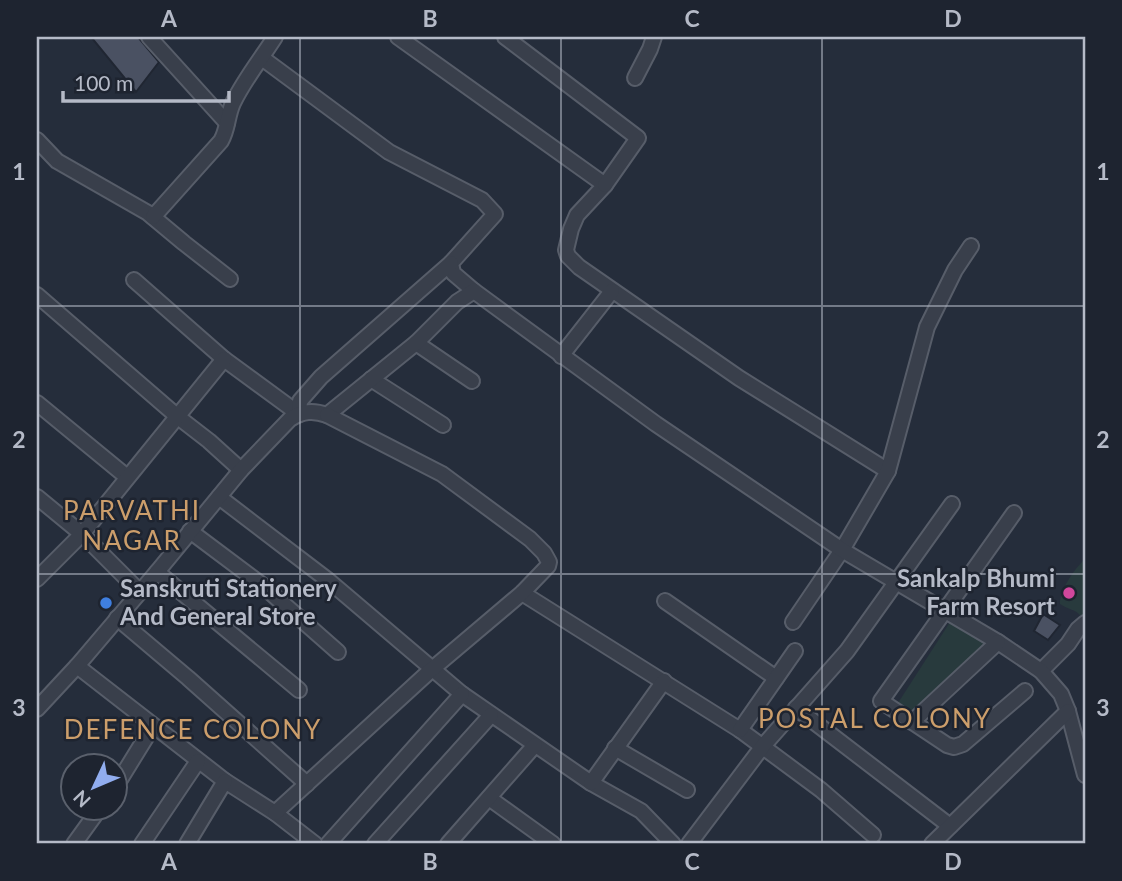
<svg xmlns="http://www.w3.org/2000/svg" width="1122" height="881" viewBox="0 0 1122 881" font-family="Lato,sans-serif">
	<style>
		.green { fill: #283a3d }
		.building { fill: #4a5162; stroke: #202632; stroke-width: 2 }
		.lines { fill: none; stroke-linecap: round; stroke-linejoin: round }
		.minor-casing { stroke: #575d69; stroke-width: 18 }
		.minor { stroke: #393f4b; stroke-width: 14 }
		.grid { fill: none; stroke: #b5bac7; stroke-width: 2; stroke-opacity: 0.55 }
		.hotel-dot { fill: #d1479c; stroke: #1e2430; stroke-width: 2.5 }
		.shop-dot { fill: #3f7fe0; stroke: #1e2430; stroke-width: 2.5 }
		.labels { text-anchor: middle; stroke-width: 5; stroke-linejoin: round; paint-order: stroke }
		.poi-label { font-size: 24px; font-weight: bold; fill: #b5bac7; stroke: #1e2430; text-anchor: end }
		.neighbourhood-label { font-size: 26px; letter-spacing: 2px; fill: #cc9e6b; stroke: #1e2430 }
		.neatline { fill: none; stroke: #b5bac7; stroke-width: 2.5 }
		.grid-label { font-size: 23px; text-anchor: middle; font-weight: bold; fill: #b5bac7 }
	</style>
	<rect width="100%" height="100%" fill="#252d3b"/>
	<g class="green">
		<path d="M 1085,559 L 1085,624 C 1079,608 1072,612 1060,604 C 1059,591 1075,568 1085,559 Z"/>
		<path d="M 952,619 L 990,644 L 914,714 L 898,703 Z"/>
	</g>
	<g class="building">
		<path d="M 91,37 L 138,37 L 159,62 L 136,92 Z"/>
		<path d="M 1043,614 L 1060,625 L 1048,640 L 1034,631 Z"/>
	</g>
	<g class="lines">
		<g class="minor-casing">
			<g id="minor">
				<path d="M 149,37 L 227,123"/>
				<path d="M 398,37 L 605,185 L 577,215 L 571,229 L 566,250 L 568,256 L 579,267 L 739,378 L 888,471"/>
				<path d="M 505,37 L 638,138 L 605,185"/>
				<path d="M 262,58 L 389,152 L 482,200 L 495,214 L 451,263 L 453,273 L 474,291"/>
				<path d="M 635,78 L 650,49 L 654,37"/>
				<path d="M 37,140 L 57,161 L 148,213 L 184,243 L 230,279"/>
				<path d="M 153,217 L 221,141 C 228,129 227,116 233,103 C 244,80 261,59 275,37"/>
				<path d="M 134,280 L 224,359 L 299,414"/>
				<path d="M 37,295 L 178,417 L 209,441 L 241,470"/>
				<path d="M 416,343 L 472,381"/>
				<path d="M 561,356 L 612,291"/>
				<path d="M 371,379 L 443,425"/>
				<path d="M 37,403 L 127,477"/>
				<path d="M 299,414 L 300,401 L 321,377 L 451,263"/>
				<path d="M 37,497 L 82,534 L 140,592"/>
				<path d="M 219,497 L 329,581 L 462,694 L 591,783 L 641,811 L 673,844"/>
				<path d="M 1014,513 L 881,701 L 947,745 L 954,747 L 963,744 L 1025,691"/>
				<path d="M 190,531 L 262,585 L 338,652"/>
				<path d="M 157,572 L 299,690"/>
				<path d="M 37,579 L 82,534 L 224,359"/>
				<path d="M 522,593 L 740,730 L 821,790 L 873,835"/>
				<path d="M 665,601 L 776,678"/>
				<path d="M 117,618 L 188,678 L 307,784"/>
				<path d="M 793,622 L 842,550 L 888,471 L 927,327 L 955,270 L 971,246"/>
				<path d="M 77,666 L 225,781 L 275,813 L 315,844"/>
				<path d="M 1041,671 L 1068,644 L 1078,629 L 1085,623"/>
				<path d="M 796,708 L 950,826"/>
				<path d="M 37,709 L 77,666 L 157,572 L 241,470 L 290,419 C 303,411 313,410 327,415 L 416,343 L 457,302 L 474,291 L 656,424 L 842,550 L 998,642 L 1041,671 L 1061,694 L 1068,711 L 1085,775"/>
				<path d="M 912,722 L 998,642"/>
				<path d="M 740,730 L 795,651"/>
				<path d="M 615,748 L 687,790"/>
				<path d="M 591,783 L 664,681"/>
				<path d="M 116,786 L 153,726"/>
				<path d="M 489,798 L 553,844"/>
				<path d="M 275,813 L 431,670 L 522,593 L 548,566 L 549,562 L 544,553 L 530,539 L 442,474 L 327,415"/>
				<path d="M 74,844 L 100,808"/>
				<path d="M 142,844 L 198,761"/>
				<path d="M 187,844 L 225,781"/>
				<path d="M 328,844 L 462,694"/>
				<path d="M 375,844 L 491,715"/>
				<path d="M 448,844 L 535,745"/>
				<path d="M 689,844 L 763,746 L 847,651 L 952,504"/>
				<path d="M 932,844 L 1068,711"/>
			</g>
		</g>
		<use href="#minor" class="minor"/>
	</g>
	<path class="grid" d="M 300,37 L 300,844M 561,37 L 561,844M 822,37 L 822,844M 37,306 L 1085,306M 37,574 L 1085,574"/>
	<circle class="hotel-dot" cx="1069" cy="593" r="7"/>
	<circle class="shop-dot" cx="106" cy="603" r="7"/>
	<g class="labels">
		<g class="poi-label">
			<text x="1055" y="587">Sankalp Bhumi<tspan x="1055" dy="28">Farm Resort</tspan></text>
			<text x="120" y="597" text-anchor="start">Sanskruti Stationery<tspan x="120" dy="28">And General Store</tspan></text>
		</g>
		<g class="neighbourhood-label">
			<text x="132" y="520">PARVATHI<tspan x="132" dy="30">NAGAR</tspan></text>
			<text x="875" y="728">POSTAL COLONY</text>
			<text x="193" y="739">DEFENCE COLONY</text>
		</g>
	</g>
	<rect width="1122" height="881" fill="none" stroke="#1e2430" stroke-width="77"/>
	<g transform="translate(94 787) rotate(226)"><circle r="33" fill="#1e2430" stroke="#5a606c" stroke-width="2"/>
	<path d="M0-5L12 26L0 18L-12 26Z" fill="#91adef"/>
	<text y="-10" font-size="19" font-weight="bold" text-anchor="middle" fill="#b5bac7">N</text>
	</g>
	<path d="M63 91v10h166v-10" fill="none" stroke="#b5bac7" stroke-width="3.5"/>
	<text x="74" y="91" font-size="21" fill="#b5bac7" stroke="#1e2430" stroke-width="5" paint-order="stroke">100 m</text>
	<rect x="38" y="38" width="1046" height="804" class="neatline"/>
	<g class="grid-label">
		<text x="169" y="27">A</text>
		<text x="430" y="27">B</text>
		<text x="692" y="27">C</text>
		<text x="953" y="27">D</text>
		<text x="19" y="180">1</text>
		<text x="1103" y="180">1</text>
		<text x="19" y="448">2</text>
		<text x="1103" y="448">2</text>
		<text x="19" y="716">3</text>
		<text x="1103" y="716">3</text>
		<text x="169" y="870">A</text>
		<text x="430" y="870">B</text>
		<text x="692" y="870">C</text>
		<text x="953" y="870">D</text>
	</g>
</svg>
